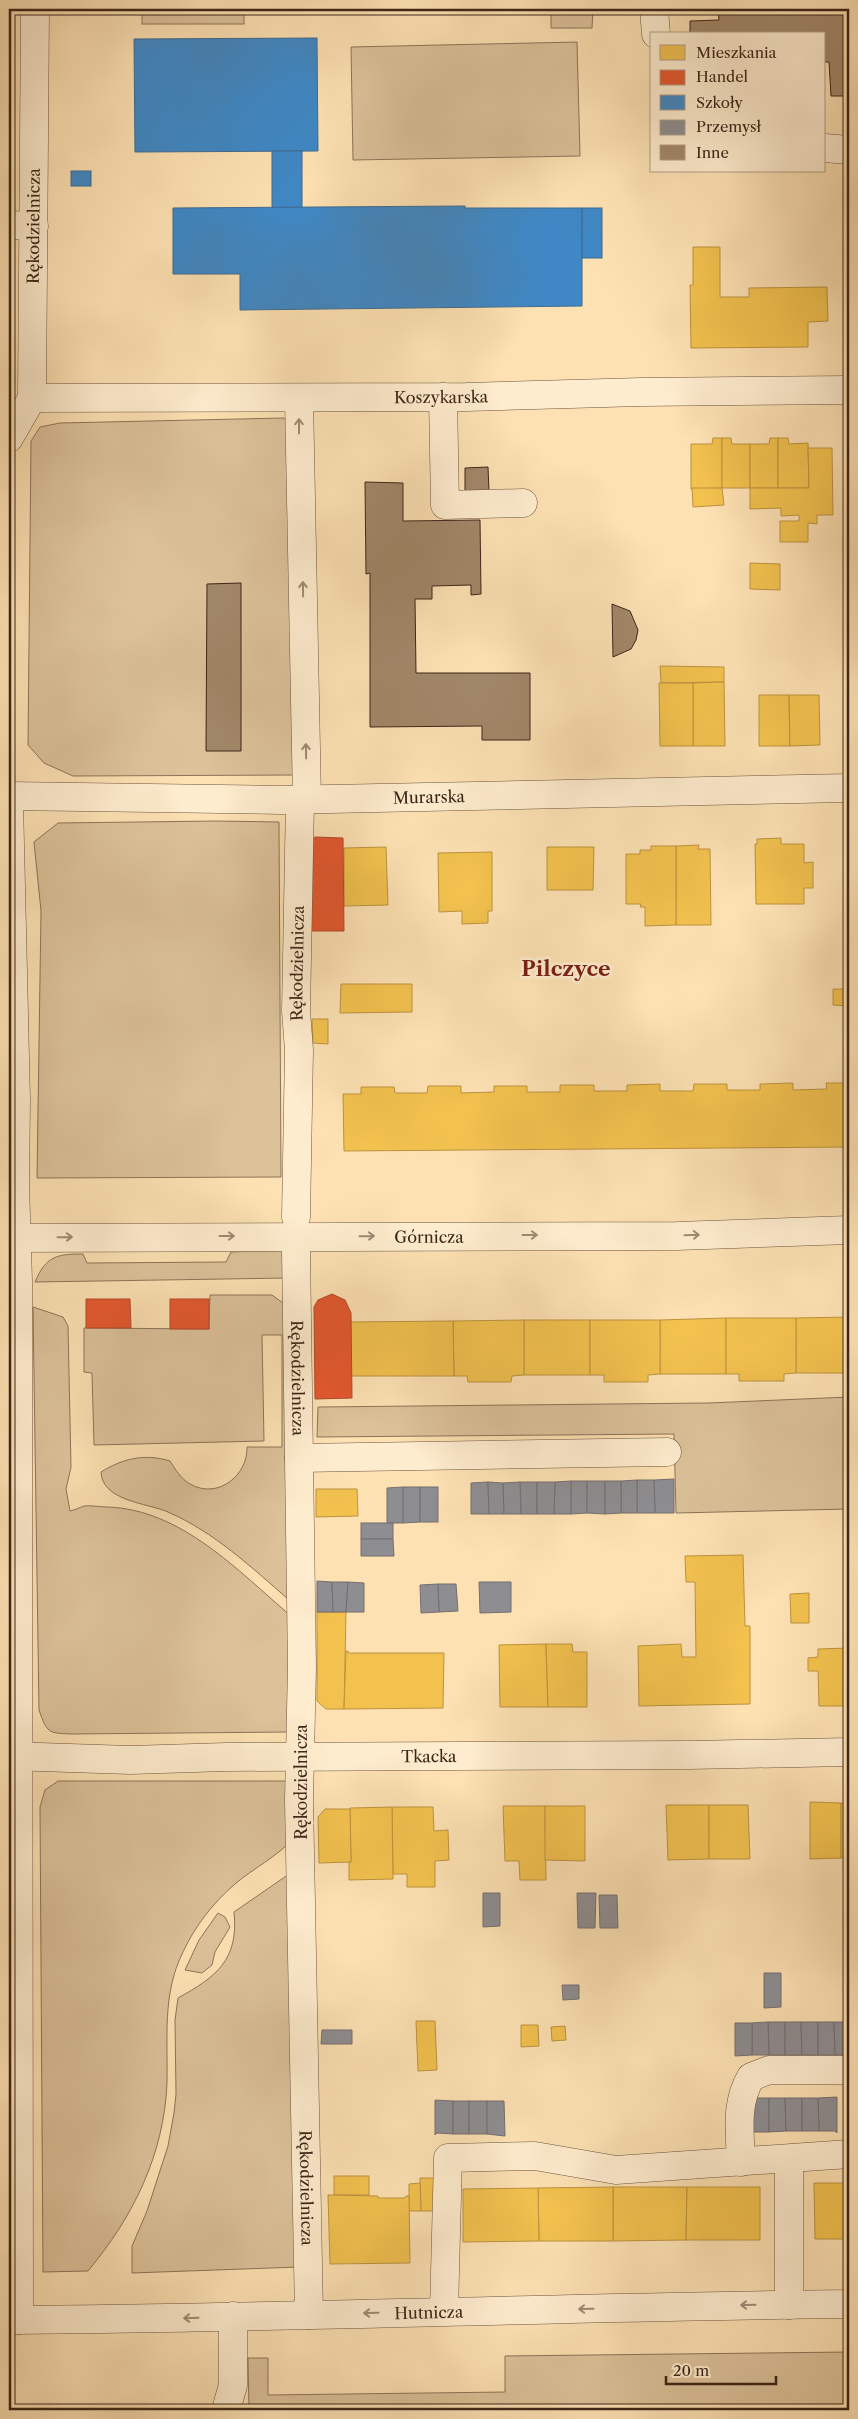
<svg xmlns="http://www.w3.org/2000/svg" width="858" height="2419" viewBox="0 0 858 2419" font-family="'Libre Caslon Text',serif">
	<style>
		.green { fill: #dcc199; stroke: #8c7459 }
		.homes { fill: #f2c14e; stroke: #bc923e }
		.shops { fill: #e4572e; stroke: #b24828 }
		.schools { fill: #3f88c5; stroke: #3e6b91 }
		.industry { fill: #8d8d92; stroke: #756e6e }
		.building { fill: #a18769; stroke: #3d2619 }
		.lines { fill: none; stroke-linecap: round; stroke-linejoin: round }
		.minor-casing { stroke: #6d5540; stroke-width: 29 }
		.minor { stroke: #feecce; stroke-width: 28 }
		.oneway { stroke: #9e8974 }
		.labels { text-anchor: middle; stroke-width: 5; stroke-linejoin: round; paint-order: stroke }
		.street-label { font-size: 16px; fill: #3d2619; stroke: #feecce }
		.district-label { font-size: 21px; font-weight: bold; fill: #7a1f14; stroke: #feecce }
	</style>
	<rect width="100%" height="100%" fill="#fde1b3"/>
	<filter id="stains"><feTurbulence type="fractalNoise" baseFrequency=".004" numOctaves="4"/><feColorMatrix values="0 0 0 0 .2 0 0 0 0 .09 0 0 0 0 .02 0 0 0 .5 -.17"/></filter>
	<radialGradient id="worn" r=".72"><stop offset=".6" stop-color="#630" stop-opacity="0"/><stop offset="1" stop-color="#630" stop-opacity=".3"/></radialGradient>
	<g class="green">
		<rect x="142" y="9" width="102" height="15"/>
		<path d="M 551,9 L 593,9 L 592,28 L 551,28 Z"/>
		<path d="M 577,42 L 580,156 L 353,160 L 351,47 Z"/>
		<path d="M 284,418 L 290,426 L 296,775 L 73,776 L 44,763 L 28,745 L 31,441 L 40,427 L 60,423 Z"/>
		<path d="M 216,821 L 279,822 L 281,1177 L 37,1178 L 41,911 L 34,842 L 58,823 Z"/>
		<path d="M 283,1250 L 288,1278 L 35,1282 C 46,1256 57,1254 83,1254 L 87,1263 L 226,1262 L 231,1252 Z"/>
		<path d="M 210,1295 L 272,1295 L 283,1303 L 286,1318 L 288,1599 C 251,1567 214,1532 168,1512 C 147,1503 102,1501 101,1472 C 122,1459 144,1453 170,1461 C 175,1469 181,1479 190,1484 C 218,1500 248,1475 247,1447 L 282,1447 L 282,1335 L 262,1335 L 264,1441 L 94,1445 L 92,1373 L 84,1372 L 84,1328 L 209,1329 Z"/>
		<path d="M 33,1307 L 63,1317 L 68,1326 L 71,1467 L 66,1489 L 70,1511 C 74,1510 79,1508 84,1506 C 91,1505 100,1507 107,1507 C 181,1509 238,1571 291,1616 L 288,1732 L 71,1734 C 48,1733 47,1733 39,1710 Z"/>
		<path d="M 849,1397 L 849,1509 L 676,1513 L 674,1434 L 317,1437 L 318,1407 L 709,1403 Z"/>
		<path d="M 58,1781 L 286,1781 L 292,1840 C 276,1857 254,1868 235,1884 C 213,1903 195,1926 183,1952 C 162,1994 168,2038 167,2083 C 164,2155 133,2217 88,2271 L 43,2272 L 40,1807 L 45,1790 Z"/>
		<path d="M 292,1872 L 299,2267 L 132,2273 L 132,2246 L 147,2211 L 168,2146 L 174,2113 L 176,2094 L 175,2020 L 178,1998 C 216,1977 239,1960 234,1912 Z"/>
		<path d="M 218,1913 L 225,1917 L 230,1927 L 215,1952 L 212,1965 L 202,1973 L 185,1970 L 199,1940 Z"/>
		<path d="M 849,2352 L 849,2410 L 249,2410 L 248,2358 L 268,2358 L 268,2395 L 505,2392 L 505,2356 Z"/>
	</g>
	<g class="homes">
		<path d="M 693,247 L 720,247 L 720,297 L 749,297 L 749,288 L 827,287 L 828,321 L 808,322 L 808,347 L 691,348 L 690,285 L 693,285 Z"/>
		<path d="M 713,438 L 722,438 L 722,488 L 691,489 L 691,444 L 712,444 Z"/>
		<path d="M 722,438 L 731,438 L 732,444 L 750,444 L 750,488 L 722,488 Z"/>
		<path d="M 770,438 L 778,438 L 778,488 L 750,488 L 750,444 L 769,444 Z"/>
		<path d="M 778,438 L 788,438 L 789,444 L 808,443 L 809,488 L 778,488 Z"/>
		<path d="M 808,448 L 832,448 L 833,515 L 817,515 L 817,524 L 808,523 L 808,542 L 780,542 L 780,521 L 799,521 L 799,515 L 781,516 L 781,508 L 750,509 L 750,488 L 809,488 Z"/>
		<path d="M 692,488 L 722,488 L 724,505 L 693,507 Z"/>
		<path d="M 750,563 L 780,564 L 780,590 L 750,589 Z"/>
		<path d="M 660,666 L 724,667 L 724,682 L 661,683 Z"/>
		<path d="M 724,682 L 725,746 L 693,746 L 693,683 Z"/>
		<path d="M 659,683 L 693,683 L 693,746 L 660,746 Z"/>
		<path d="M 759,695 L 789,695 L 790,746 L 759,746 Z"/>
		<path d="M 789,695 L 819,695 L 820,745 L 790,746 Z"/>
		<path d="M 781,838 L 781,844 L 804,844 L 804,863 L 813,862 L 813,888 L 804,888 L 804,904 L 756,904 L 755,844 L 757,844 L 757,839 Z"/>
		<path d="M 699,845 L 698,849 L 710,849 L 711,925 L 676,925 L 676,846 Z"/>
		<path d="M 651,846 L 676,846 L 676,925 L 645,926 L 645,907 L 640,907 L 641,904 L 626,904 L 626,854 L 640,854 L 640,850 L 651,850 Z"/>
		<path d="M 386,847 L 388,905 L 344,906 L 344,848 Z"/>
		<path d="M 547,847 L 594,847 L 593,890 L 547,890 Z"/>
		<path d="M 492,852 L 492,911 L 488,911 L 488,923 L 462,924 L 462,911 L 439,912 L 438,853 Z"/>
		<path d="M 341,984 L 412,984 L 412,1012 L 340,1013 Z"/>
		<path d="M 833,989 L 849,989 L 849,1006 L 833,1005 Z"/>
		<path d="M 312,1019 L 328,1019 L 328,1044 L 313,1043 Z"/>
		<path d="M 793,1083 L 793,1090 L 827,1089 L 826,1083 L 849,1083 L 849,1147 L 344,1151 L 343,1094 L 361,1094 L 361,1087 L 394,1087 L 395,1093 L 427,1093 L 428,1086 L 461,1086 L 461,1093 L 494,1092 L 494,1086 L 527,1086 L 527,1092 L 560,1092 L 560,1085 L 594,1085 L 594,1091 L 627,1091 L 627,1085 L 660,1084 L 660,1091 L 693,1091 L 694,1084 L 727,1084 L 727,1090 L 760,1090 L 760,1084 Z"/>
		<path d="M 849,1317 L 849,1373 L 796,1373 L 796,1318 Z"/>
		<path d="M 726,1318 L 726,1374 L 660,1374 L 660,1320 Z"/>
		<path d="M 726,1318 L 796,1318 L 796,1373 L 784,1374 L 784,1381 L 739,1381 L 739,1374 L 726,1374 Z"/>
		<rect x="524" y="1320" width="66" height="55"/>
		<path d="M 524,1320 L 524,1375 L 512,1376 L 511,1382 L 468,1382 L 467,1376 L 454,1376 L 453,1321 Z"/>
		<path d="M 590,1320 L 660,1320 L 660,1374 L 648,1375 L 648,1382 L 604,1382 L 604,1375 L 590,1375 Z"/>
		<path d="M 453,1321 L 454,1376 L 351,1376 L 350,1322 Z"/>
		<path d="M 316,1489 L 357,1489 L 358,1516 L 316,1517 Z"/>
		<path d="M 743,1555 L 745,1626 L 750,1626 L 750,1704 L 639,1706 L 638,1646 L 681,1644 L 682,1657 L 696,1657 L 695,1582 L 686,1582 L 685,1556 Z"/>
		<path d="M 809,1593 L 809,1623 L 791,1623 L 790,1594 Z"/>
		<path d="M 317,1612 L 346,1612 L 344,1709 L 326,1709 L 317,1701 Z"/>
		<path d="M 546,1644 L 548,1707 L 500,1707 L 499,1645 Z"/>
		<path d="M 546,1644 L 572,1644 L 573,1652 L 587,1652 L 587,1707 L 548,1707 Z"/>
		<path d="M 849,1648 L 849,1706 L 819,1706 L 818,1671 L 808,1671 L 808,1658 L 818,1657 L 818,1649 Z"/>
		<path d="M 346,1651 L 348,1651 L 348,1653 L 444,1653 L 443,1708 L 344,1709 Z"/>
		<path d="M 810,1802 L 841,1803 L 841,1858 L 810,1859 Z"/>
		<path d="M 841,1803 L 849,1803 L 849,1859 L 841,1858 Z"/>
		<path d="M 666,1805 L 709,1805 L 709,1859 L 668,1860 Z"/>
		<path d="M 709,1805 L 748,1805 L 750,1859 L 709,1859 Z"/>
		<path d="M 503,1806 L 545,1806 L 546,1880 L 520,1880 L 519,1861 L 505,1861 Z"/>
		<path d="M 545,1806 L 585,1806 L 585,1861 L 545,1860 Z"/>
		<path d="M 392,1807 L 433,1807 L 434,1831 L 448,1830 L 449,1860 L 435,1861 L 435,1887 L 407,1887 L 407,1874 L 393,1874 Z"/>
		<path d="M 392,1807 L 393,1879 L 349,1880 L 349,1862 L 351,1862 L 350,1808 Z"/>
		<path d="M 325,1809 L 350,1809 L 351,1862 L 319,1863 L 318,1817 Z"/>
		<path d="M 416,2021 L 435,2021 L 437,2070 L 418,2071 Z"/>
		<path d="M 521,2025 L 538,2025 L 539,2046 L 521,2047 Z"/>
		<path d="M 565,2026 L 566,2040 L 552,2041 L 551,2027 Z"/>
		<rect x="334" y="2176" width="35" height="19"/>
		<path d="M 420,2178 L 436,2178 L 436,2211 L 421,2211 Z"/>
		<path d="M 420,2183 L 421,2211 L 409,2211 L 409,2184 Z"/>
		<path d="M 814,2183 L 849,2183 L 849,2239 L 815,2239 Z"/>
		<path d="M 613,2187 L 687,2187 L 686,2240 L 613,2241 Z"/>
		<path d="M 613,2187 L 613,2241 L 539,2241 L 538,2188 Z"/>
		<path d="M 687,2187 L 760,2187 L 760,2240 L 686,2240 Z"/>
		<path d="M 538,2188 L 539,2241 L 463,2242 L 463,2189 Z"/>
		<path d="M 328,2195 L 378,2196 L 378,2198 L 405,2198 L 406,2196 L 409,2196 L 410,2263 L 330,2264 Z"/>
	</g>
	<g class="shops">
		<path d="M 315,837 L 343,838 L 344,931 L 308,931 L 307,846 Z"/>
		<path d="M 332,1294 L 345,1300 L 351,1313 L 352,1398 L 315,1399 L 314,1307 L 318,1300 Z"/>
		<path d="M 86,1299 L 130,1299 L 131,1328 L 86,1328 Z"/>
		<rect x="170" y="1299" width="39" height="30"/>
	</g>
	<g class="schools">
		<path d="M 317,38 L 318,151 L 135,152 L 134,39 Z"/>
		<rect x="272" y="151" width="30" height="57"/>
		<rect x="71" y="171" width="20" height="15"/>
		<path d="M 465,206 L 465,208 L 582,208 L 582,306 L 240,310 L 240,274 L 173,274 L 173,208 Z"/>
		<rect x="582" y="208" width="20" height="50"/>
		<path d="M 9,2407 L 160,2408 L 160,2410 L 9,2410 Z"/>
	</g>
	<g class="industry">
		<path d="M 674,1479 L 674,1513 L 655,1513 L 654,1480 Z"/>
		<path d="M 637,1480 L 654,1480 L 655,1513 L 637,1513 Z"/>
		<path d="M 637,1480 L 637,1513 L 621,1513 L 621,1481 Z"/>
		<path d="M 571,1481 L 587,1481 L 587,1513 L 571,1514 Z"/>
		<path d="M 571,1481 L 571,1514 L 554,1514 L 555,1482 Z"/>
		<path d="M 587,1481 L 605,1481 L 605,1514 L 587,1513 Z"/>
		<path d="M 605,1481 L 621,1481 L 621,1513 L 605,1514 Z"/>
		<path d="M 488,1482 L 489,1514 L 471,1514 L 471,1483 Z"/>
		<path d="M 488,1482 L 503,1483 L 504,1514 L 489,1514 Z"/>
		<path d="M 520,1482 L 537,1482 L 537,1514 L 521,1514 Z"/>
		<path d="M 520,1482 L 521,1514 L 504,1514 L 503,1483 Z"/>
		<path d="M 537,1482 L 555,1482 L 554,1514 L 537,1514 Z"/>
		<path d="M 403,1487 L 420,1487 L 420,1522 L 403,1523 Z"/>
		<path d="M 403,1487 L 403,1523 L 387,1523 L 387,1488 Z"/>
		<rect x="420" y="1487" width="18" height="35"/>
		<rect x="361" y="1523" width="32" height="16"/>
		<path d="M 361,1539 L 393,1539 L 394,1556 L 361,1556 Z"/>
		<path d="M 317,1581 L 332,1582 L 333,1612 L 317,1612 Z"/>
		<path d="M 332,1582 L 348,1582 L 346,1612 L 333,1612 Z"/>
		<path d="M 348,1582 L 364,1583 L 364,1612 L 346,1612 Z"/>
		<path d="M 479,1582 L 511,1582 L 511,1612 L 480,1613 Z"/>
		<path d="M 438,1584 L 456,1584 L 458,1611 L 439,1612 Z"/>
		<path d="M 438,1584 L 439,1612 L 421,1613 L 420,1585 Z"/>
		<path d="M 483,1893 L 500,1893 L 500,1926 L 483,1927 Z"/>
		<path d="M 577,1893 L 596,1893 L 595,1928 L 578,1928 Z"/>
		<path d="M 599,1895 L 617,1895 L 618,1928 L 600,1928 Z"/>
		<path d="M 764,1973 L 781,1973 L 781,2007 L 764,2008 Z"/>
		<path d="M 562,1985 L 579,1985 L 579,1999 L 563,2000 Z"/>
		<path d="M 768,2022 L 785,2022 L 785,2055 L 769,2055 Z"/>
		<path d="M 768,2022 L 769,2055 L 752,2055 L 752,2023 Z"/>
		<path d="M 785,2022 L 801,2022 L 802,2055 L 785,2055 Z"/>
		<path d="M 801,2022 L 818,2022 L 818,2055 L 802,2055 Z"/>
		<path d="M 818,2022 L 834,2022 L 835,2055 L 818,2055 Z"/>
		<path d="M 834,2022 L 849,2022 L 849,2055 L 835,2055 Z"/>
		<path d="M 735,2023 L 752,2023 L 752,2055 L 735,2056 Z"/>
		<path d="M 322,2030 L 352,2030 L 352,2044 L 321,2044 Z"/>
		<path d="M 837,2097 L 837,2133 L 835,2131 L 819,2131 L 818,2098 Z"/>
		<path d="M 752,2098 L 769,2098 L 769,2132 L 754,2132 L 753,2134 Z"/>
		<path d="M 769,2098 L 785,2098 L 786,2131 L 769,2132 Z"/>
		<path d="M 785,2098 L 802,2098 L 802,2131 L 786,2131 Z"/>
		<path d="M 802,2098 L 818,2098 L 819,2131 L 802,2131 Z"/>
		<path d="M 435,2100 L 453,2101 L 453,2134 L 437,2133 L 435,2135 Z"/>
		<rect x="453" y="2101" width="16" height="33"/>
		<rect x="469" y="2101" width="18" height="33"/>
		<path d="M 487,2101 L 504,2101 L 505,2136 L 487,2134 Z"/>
	</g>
	<g class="building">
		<path d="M 718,9 L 849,9 L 849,96 L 831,96 L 829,62 L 824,62 L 824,34 L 690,34 L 690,21 L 719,20 Z"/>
		<path d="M 488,467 L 489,491 L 465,492 L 465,468 Z"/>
		<path d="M 365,482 L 403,483 L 403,521 L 480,520 L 481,594 L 471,595 L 471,585 L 432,586 L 432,599 L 415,599 L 416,673 L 530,673 L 530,740 L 482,740 L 482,726 L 370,727 L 370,573 L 366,574 Z"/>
		<path d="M 241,583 L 241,751 L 206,751 L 207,584 Z"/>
		<path d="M 612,604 L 630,611 L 638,630 L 636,640 L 631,649 L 613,657 Z"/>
	</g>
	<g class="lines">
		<g class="minor-casing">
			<g id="minor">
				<path d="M 654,9 L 656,34"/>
				<path d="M 824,148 L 849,150"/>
				<path d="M 9,225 L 34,226"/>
				<path d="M 443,397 L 445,505 L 523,503"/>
				<path id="s1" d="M 32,398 L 466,397 L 641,392 L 849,390"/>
				<path d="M 299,398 L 307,800"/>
				<path id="s2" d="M 9,438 L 32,398 L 35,9"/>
				<path id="s3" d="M 9,796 L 282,800 L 849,788"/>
				<path d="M 9,802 L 16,1100 L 15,1184 L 18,1281 L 19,2320"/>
				<path id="s4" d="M 296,1217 L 299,1050 L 296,1011 L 300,800"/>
				<path id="s5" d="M 9,1238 L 677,1236 L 849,1230"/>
				<path id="s6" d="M 296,1250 L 302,1667 L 299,1800 L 309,2315"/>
				<path d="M 299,1458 L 667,1452"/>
				<path id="s7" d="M 9,1756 L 130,1760 L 226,1757 L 690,1755 L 849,1752"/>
				<path d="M 741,2162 C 740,2132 735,2104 751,2077 L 769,2070 L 849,2070"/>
				<path d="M 789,2305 L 789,2159"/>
				<path d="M 444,2311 L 448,2158 L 535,2156 L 616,2170 L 849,2154"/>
				<path id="s8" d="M 9,2320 C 289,2318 569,2307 849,2304"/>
				<path d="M 226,2410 L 233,2385 L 233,2316"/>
			</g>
		</g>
		<use href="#minor" class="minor"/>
	</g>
	<defs><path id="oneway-shaft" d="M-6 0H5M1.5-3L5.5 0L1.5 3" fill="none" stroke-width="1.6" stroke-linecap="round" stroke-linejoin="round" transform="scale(1.25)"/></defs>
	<g class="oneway">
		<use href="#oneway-shaft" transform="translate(299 426) rotate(-90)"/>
		<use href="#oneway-shaft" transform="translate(303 589) rotate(-91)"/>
		<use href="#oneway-shaft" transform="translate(306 751) rotate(-91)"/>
		<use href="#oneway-shaft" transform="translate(530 1235)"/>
		<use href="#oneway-shaft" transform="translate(692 1235) rotate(-2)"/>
		<use href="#oneway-shaft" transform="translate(227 1236)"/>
		<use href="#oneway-shaft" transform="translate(367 1236) rotate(-1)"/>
		<use href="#oneway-shaft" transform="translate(65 1237) rotate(-1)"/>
		<use href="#oneway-shaft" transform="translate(748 2305) rotate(179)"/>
		<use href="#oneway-shaft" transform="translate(586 2309) rotate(179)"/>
		<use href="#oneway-shaft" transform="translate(371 2313) rotate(179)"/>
		<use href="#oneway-shaft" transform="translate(191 2318) rotate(178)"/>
	</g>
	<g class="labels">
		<g class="street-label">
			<text dy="6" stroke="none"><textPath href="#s2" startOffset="218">Rękodzielnicza</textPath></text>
			<text dy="6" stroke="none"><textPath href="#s1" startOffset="409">Koszykarska</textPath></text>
			<text dy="6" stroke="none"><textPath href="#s3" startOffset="420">Murarska</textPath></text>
			<text dy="6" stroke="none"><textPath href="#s4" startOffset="254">Rękodzielnicza</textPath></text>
			<text dy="6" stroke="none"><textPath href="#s5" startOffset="420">Górnicza</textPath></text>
			<text dy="6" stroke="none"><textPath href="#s6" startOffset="128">Rękodzielnicza</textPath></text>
			<text dy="6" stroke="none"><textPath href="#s7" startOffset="420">Tkacka</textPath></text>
			<text transform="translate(301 1782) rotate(-90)" y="6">Rękodzielnicza</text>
			<text dy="6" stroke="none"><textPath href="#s6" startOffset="938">Rękodzielnicza</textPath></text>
			<text dy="6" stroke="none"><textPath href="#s8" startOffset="420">Hutnicza</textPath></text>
		</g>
		<g class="district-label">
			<text x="566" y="976">Pilczyce</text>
		</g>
	</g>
	<rect width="858" height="2419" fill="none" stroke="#fde1b3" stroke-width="30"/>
	<rect x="10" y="10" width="838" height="2399" fill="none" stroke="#3d2619" stroke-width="2.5"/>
	<rect x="15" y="15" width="828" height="2389" fill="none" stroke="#3d2619"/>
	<rect x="650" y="32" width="175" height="140" fill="#feecce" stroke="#b19d86"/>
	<rect x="660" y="45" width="25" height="15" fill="#f2c14e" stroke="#b19d86"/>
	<text x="696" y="58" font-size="15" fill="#3d2619">Mieszkania</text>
	<rect x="660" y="70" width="25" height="15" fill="#e4572e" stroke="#b19d86"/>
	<text x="696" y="82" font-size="15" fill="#3d2619">Handel</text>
	<rect x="660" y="95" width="25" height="15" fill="#3f88c5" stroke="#b19d86"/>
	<text x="696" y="108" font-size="15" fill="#3d2619">Szkoły</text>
	<rect x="660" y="120" width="25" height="15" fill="#8d8d92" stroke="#b19d86"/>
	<text x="696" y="132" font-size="15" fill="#3d2619">Przemysł</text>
	<rect x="660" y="145" width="25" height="15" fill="#a18769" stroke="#b19d86"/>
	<text x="696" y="158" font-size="15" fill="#3d2619">Inne</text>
	<path d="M666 2376v8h110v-8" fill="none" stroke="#3d2619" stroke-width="2.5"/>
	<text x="673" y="2376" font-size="15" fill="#3d2619" stroke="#feecce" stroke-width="4" paint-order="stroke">20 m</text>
	<rect width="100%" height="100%" filter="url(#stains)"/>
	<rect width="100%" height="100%" fill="url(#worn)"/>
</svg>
